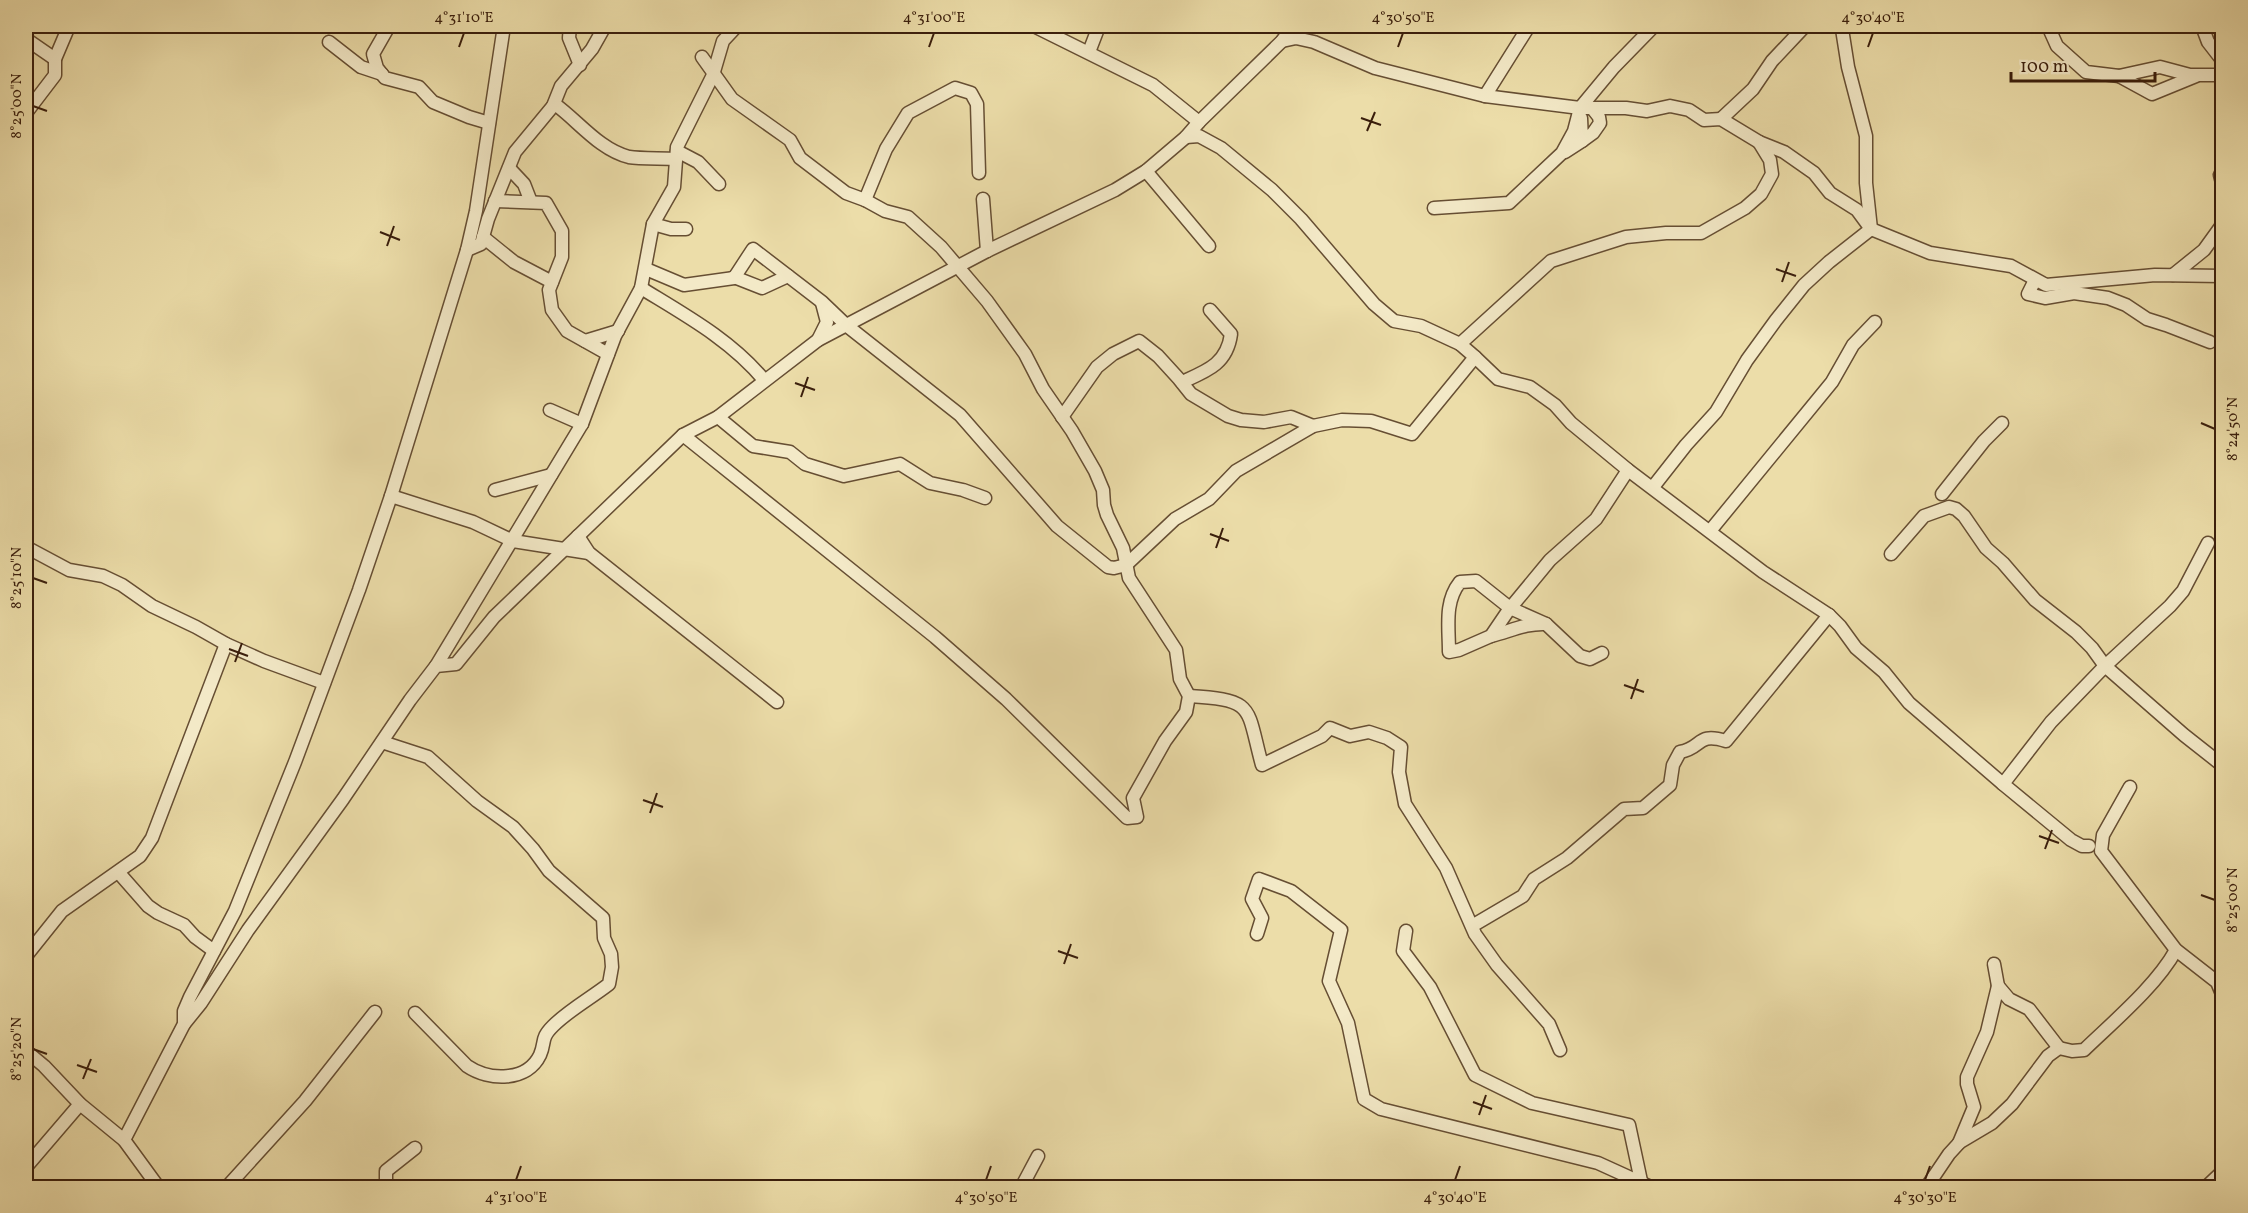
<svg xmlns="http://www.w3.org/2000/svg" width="2248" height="1213" viewBox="0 0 2248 1213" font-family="Vollkorn,serif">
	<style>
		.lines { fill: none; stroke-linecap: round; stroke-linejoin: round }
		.minor-casing { stroke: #664e33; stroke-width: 15 }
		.minor { stroke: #f3e9c7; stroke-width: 12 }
		.ticks { fill: none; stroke: #3a1e0c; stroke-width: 2 }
		.neatline { fill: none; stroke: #3a1e0c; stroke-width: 2 }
		.ticks-label { font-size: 15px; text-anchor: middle; fill: #3a1e0c }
	</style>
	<rect width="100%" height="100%" fill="#ecdda9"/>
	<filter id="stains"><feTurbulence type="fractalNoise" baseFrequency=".00333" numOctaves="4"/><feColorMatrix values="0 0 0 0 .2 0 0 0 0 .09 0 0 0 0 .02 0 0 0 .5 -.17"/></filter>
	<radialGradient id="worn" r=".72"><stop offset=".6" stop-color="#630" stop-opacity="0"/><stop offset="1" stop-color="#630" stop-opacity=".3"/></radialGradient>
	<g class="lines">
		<g class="minor-casing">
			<g id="minor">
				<path d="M 389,26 L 373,54 L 377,68 L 385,78 L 419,87 L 433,102 L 469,117 L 489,123"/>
				<path d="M 570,26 L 569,38 L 580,65"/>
				<path d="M 1034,26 L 1153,85 L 1199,122"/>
				<path d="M 2048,26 L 2057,46 L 2086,72 L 2119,76 L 2160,67 L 2190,75 L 2222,75"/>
				<path d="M 2202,26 L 2208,42 L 2222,60"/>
				<path d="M 26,39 L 55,59"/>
				<path d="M 1282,41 L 1296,38 L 1314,42 L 1375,68 L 1485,96 L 1580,108 L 1626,108 L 1647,111 L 1670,106 L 1689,110 L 1704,120 L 1721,119 L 1759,142"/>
				<path d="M 329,42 L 361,67 L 382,74"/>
				<path d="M 1089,52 L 1099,26"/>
				<path d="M 2119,76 L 2152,94 L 2196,76"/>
				<path d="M 1485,96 L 1529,26"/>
				<path d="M 553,106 L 556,105 C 578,121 600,150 629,157 C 640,159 664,158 676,159"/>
				<path d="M 26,113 L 55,75 L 55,59 L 69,26"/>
				<path d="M 1721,119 L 1753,89 L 1772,61 L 1805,26"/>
				<path d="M 1186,137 L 1199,136 L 1221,148 L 1272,190 L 1301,219 L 1374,304 L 1394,321 L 1421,326 L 1460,344"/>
				<path d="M 1582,141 L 1593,133 L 1600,123 L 1599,117 L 1592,108"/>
				<path d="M 677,151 L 698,162 L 719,184"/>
				<path d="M 1565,152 L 1582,141 L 1581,118"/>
				<path d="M 509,168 L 524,184 L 531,202"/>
				<path d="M 1146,171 L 1209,246"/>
				<path d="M 2222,172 L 2220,175 L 2222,183"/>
				<path d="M 983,199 L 987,251"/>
				<path d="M 865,200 L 886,149 L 908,113 L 955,88 L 971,93 L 977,104 L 979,173"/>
				<path d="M 495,201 L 546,203 L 562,231 L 562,257 L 549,290 L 552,310 L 567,331 L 608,354"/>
				<path d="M 1434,208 L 1509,203 L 1562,153 L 1574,131 L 1580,108 L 1614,67 L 1654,26"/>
				<path d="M 653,224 L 671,229 L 686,229"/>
				<path d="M 483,237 L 514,262 L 552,282"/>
				<path d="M 467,250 L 481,244 L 488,219 L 515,152 L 553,106 L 561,86 L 592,49 L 605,26"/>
				<path d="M 646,269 L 684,285 L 734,278 L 753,249 L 822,302 L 846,325 L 960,415 L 1057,526 L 1108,567 L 1114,568 L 1126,565 L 1175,519 L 1209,499 L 1236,471 L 1313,426 L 1342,420 L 1371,421 L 1412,434 L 1475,357 L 1460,344 L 1551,261 L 1626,237 L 1666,233 L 1701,233 L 1745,208 L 1761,194 L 1772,174 L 1770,160 L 1759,142 L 1784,152 L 1814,173 L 1830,193 L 1857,210 L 1871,229 L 1930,253 L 2011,266 L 2046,285 L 2155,275 L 2222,276"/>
				<path d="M 2173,275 L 2204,250 L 2222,225"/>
				<path d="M 734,277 L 762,288 L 788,276"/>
				<path d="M 2035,280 L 2028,294 L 2045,298 L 2074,293 L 2108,298 L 2126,305 L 2147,319 L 2166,325 L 2210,342"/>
				<path d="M 641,288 C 685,315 731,340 764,380"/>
				<path d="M 818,340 L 827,322 L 822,303"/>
				<path d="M 585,341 L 618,331"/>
				<path d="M 1475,357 L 1498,379 L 1530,387 L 1555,405 L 1571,423 L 1628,470 L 1763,572 L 1829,615 L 1840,626 L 1856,648 L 1884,672 L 1909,703 L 2003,784"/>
				<path d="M 1182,382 C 1207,371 1227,364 1231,334 L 1210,310"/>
				<path d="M 550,410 L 582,424"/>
				<path d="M 718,417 L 753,446 L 790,452 L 805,464 L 844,476 L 900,464 L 930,483 L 963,490 L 985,498"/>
				<path d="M 1062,417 L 1097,367 L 1113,354 L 1139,341 L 1158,356 L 1179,379 L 1191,394 L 1228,416 L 1241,420 L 1264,422 L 1291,417 L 1313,426"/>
				<path d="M 683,435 L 935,637 L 1006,699 L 1127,818 L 1137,817 L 1133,798 L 1165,741 L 1186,712 L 1189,696 L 1180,679 L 1176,650 L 1129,578 L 1123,548 L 1107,515 L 1104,505 L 1103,490 L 1095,471 L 1072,431 L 1043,389 L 1025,354 L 987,301 L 941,247 L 908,217 L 885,211 L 865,200 L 846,193 L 800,158 L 790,140 L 732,99 L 702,57"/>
				<path d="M 1653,487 L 1686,445 L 1716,412 L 1747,360 L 1776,320 L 1804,285 L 1829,262 L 1871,229 L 1866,183 L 1866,136 L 1848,67 L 1842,29 L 1844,26"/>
				<path d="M 495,490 L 551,475"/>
				<path d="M 1942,494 L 1984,441 L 2002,423"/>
				<path d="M 391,496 L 473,522 L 513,541 L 589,553"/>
				<path d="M 1710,531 L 1832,382 L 1853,345 L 1875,322"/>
				<path d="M 578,536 L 589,553 L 777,702"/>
				<path d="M 26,547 L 69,570 L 103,576 L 122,585 L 152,606 L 196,627 L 226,644 L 264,661 L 324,683"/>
				<path d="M 1891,554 L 1924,516 L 1949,507 L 1956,509 L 1964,516 L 1986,548 L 2003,563 L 2035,600 L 2076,632 L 2092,648 L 2105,666 L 2170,606 L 2183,591 L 2208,543"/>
				<path d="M 1546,624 L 1510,608 L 1476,581 L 1460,582 C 1444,602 1449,627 1449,652 L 1459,650 L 1491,636 L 1510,608 L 1512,606 L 1550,560 L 1596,519 L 1628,470"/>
				<path d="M 1491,636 C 1511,631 1526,623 1546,624 L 1580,656 L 1590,659 L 1602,653"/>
				<path d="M 436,666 L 582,424 L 615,336 L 641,288 L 653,224 L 674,187 L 677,147 L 713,75 L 723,41 L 737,26"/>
				<path d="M 1189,696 C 1256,700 1246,706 1262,765 L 1322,736 L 1330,728 L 1350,736 L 1369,732 L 1387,738 L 1401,747 L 1399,772 L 1405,804 L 1446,868 L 1475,934 L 1497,965 L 1549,1024 L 1560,1050"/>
				<path d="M 382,742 L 428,757 L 477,801 L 513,827 L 533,849 L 549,871 L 603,918 L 604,938 L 611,954 L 612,967 L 609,984 C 591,998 569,1010 553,1026 C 540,1039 546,1041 540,1055 C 527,1082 489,1081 467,1066 L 415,1013"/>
				<path d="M 2130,787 L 2103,835 L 2101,851 L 2176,950 L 2217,982 L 2222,994"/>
				<path d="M 2089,846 L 2082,846 L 2071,840 L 2003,784 L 2051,722 L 2105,666 L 2184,735 L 2222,765"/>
				<path d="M 119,873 L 148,906 L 158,913 L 184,925 L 195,937 L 214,951"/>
				<path d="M 1472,926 L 1523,896 L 1534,879 L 1567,858 L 1624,809 L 1643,808 L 1670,785 L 1673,765 L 1680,752 C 1703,748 1696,732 1726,741 L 1829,615"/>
				<path d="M 1406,931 L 1403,951 L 1430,987 L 1475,1075 L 1532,1103 L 1629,1125 L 1641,1181"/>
				<path d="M 1257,934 L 1262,918 L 1252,899 L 1259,879 L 1291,891 L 1341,930 L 1329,981 L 1348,1023 L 1364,1099 L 1381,1109 L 1598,1163 L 1653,1188"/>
				<path d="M 26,956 L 62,911 L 140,856 L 152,838 L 226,644"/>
				<path d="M 1994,964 L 1998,986"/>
				<path d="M 184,1024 L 201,1003 L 248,930 L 343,799 L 410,700 L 436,666 L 456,664 L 494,617 L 683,435 L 718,417 L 818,340 L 987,251 L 1115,190 L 1146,171 L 1186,137 L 1199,122 L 1282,41 L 1293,26"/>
				<path d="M 26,1051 L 44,1066 L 80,1104 L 124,1140 L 159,1188"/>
				<path d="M 124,1140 L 184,1024 L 184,1011 L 190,997 L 235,911 L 295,762 L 359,590 L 391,496 L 467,250 L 476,211 L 504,26"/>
				<path d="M 1959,1143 L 1974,1107 L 1967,1084 L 1967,1077 L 1987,1032 L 1998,986 L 2009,999 L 2029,1009 L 2059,1048"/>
				<path d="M 26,1167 L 80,1104"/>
				<path d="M 226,1188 L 305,1101 L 375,1012"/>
				<path d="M 386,1188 L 386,1171 L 415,1148"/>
				<path d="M 1021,1188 L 1038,1156"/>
				<path d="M 1926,1188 L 1949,1154 L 1960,1142 L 1992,1123 L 2012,1104 L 2048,1056 L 2059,1048 L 2072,1051 L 2084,1050 C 2114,1021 2156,986 2176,950"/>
				<path d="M 2205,1188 L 2222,1172"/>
			</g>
		</g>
		<use href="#minor" class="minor"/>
	</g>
	<path class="ticks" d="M 459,47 L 464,33M 929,47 L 934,33M 1398,47 L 1403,33M 1868,47 L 1873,33M 33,106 L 47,111M 1361,118 L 1381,125M 1367,131 L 1375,112M 380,232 L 400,240M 387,246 L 394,226M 1776,269 L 1796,276M 1782,282 L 1789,262M 795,383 L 815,390M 801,397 L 808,377M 2201,423 L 2215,429M 1210,534 L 1229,541M 1216,548 L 1223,528M 33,578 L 47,583M 229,649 L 248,656M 235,662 L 242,643M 1624,685 L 1644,692M 1631,699 L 1638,679M 643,800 L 663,807M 650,813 L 657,793M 2039,836 L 2059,843M 2045,849 L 2052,830M 2201,895 L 2215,900M 1058,951 L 1078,958M 1064,964 L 1071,944M 33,1049 L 47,1054M 77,1065 L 97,1072M 83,1079 L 91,1059M 1473,1102 L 1492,1109M 1479,1115 L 1486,1095M 516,1180 L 521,1166M 986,1180 L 991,1166M 1455,1180 L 1460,1166M 1925,1180 L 1930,1166"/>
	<rect width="2248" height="1213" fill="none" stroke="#ecdda9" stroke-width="66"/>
	<path d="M2011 72v9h144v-9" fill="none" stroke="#3a1e0c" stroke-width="3"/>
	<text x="2020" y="72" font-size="18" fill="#3a1e0c" stroke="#f3e9c7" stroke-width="4.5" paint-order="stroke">100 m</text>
	<rect x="33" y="33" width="2182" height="1147" class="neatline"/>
	<g class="ticks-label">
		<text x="464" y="22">4°31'10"E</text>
		<text x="934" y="22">4°31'00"E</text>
		<text x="1403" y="22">4°30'50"E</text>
		<text x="1873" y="22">4°30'40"E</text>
		<text transform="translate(16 106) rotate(-90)" y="5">8°25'00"N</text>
		<text transform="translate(2232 429) rotate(-90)" y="5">8°24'50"N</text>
		<text transform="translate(16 578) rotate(-90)" y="5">8°25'10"N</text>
		<text transform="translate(2232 900) rotate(-90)" y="5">8°25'00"N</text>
		<text transform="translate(16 1049) rotate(-90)" y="5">8°25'20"N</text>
		<text x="516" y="1202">4°31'00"E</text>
		<text x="986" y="1202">4°30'50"E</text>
		<text x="1455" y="1202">4°30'40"E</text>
		<text x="1925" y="1202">4°30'30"E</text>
	</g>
	<rect width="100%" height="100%" filter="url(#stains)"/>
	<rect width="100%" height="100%" fill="url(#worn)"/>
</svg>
